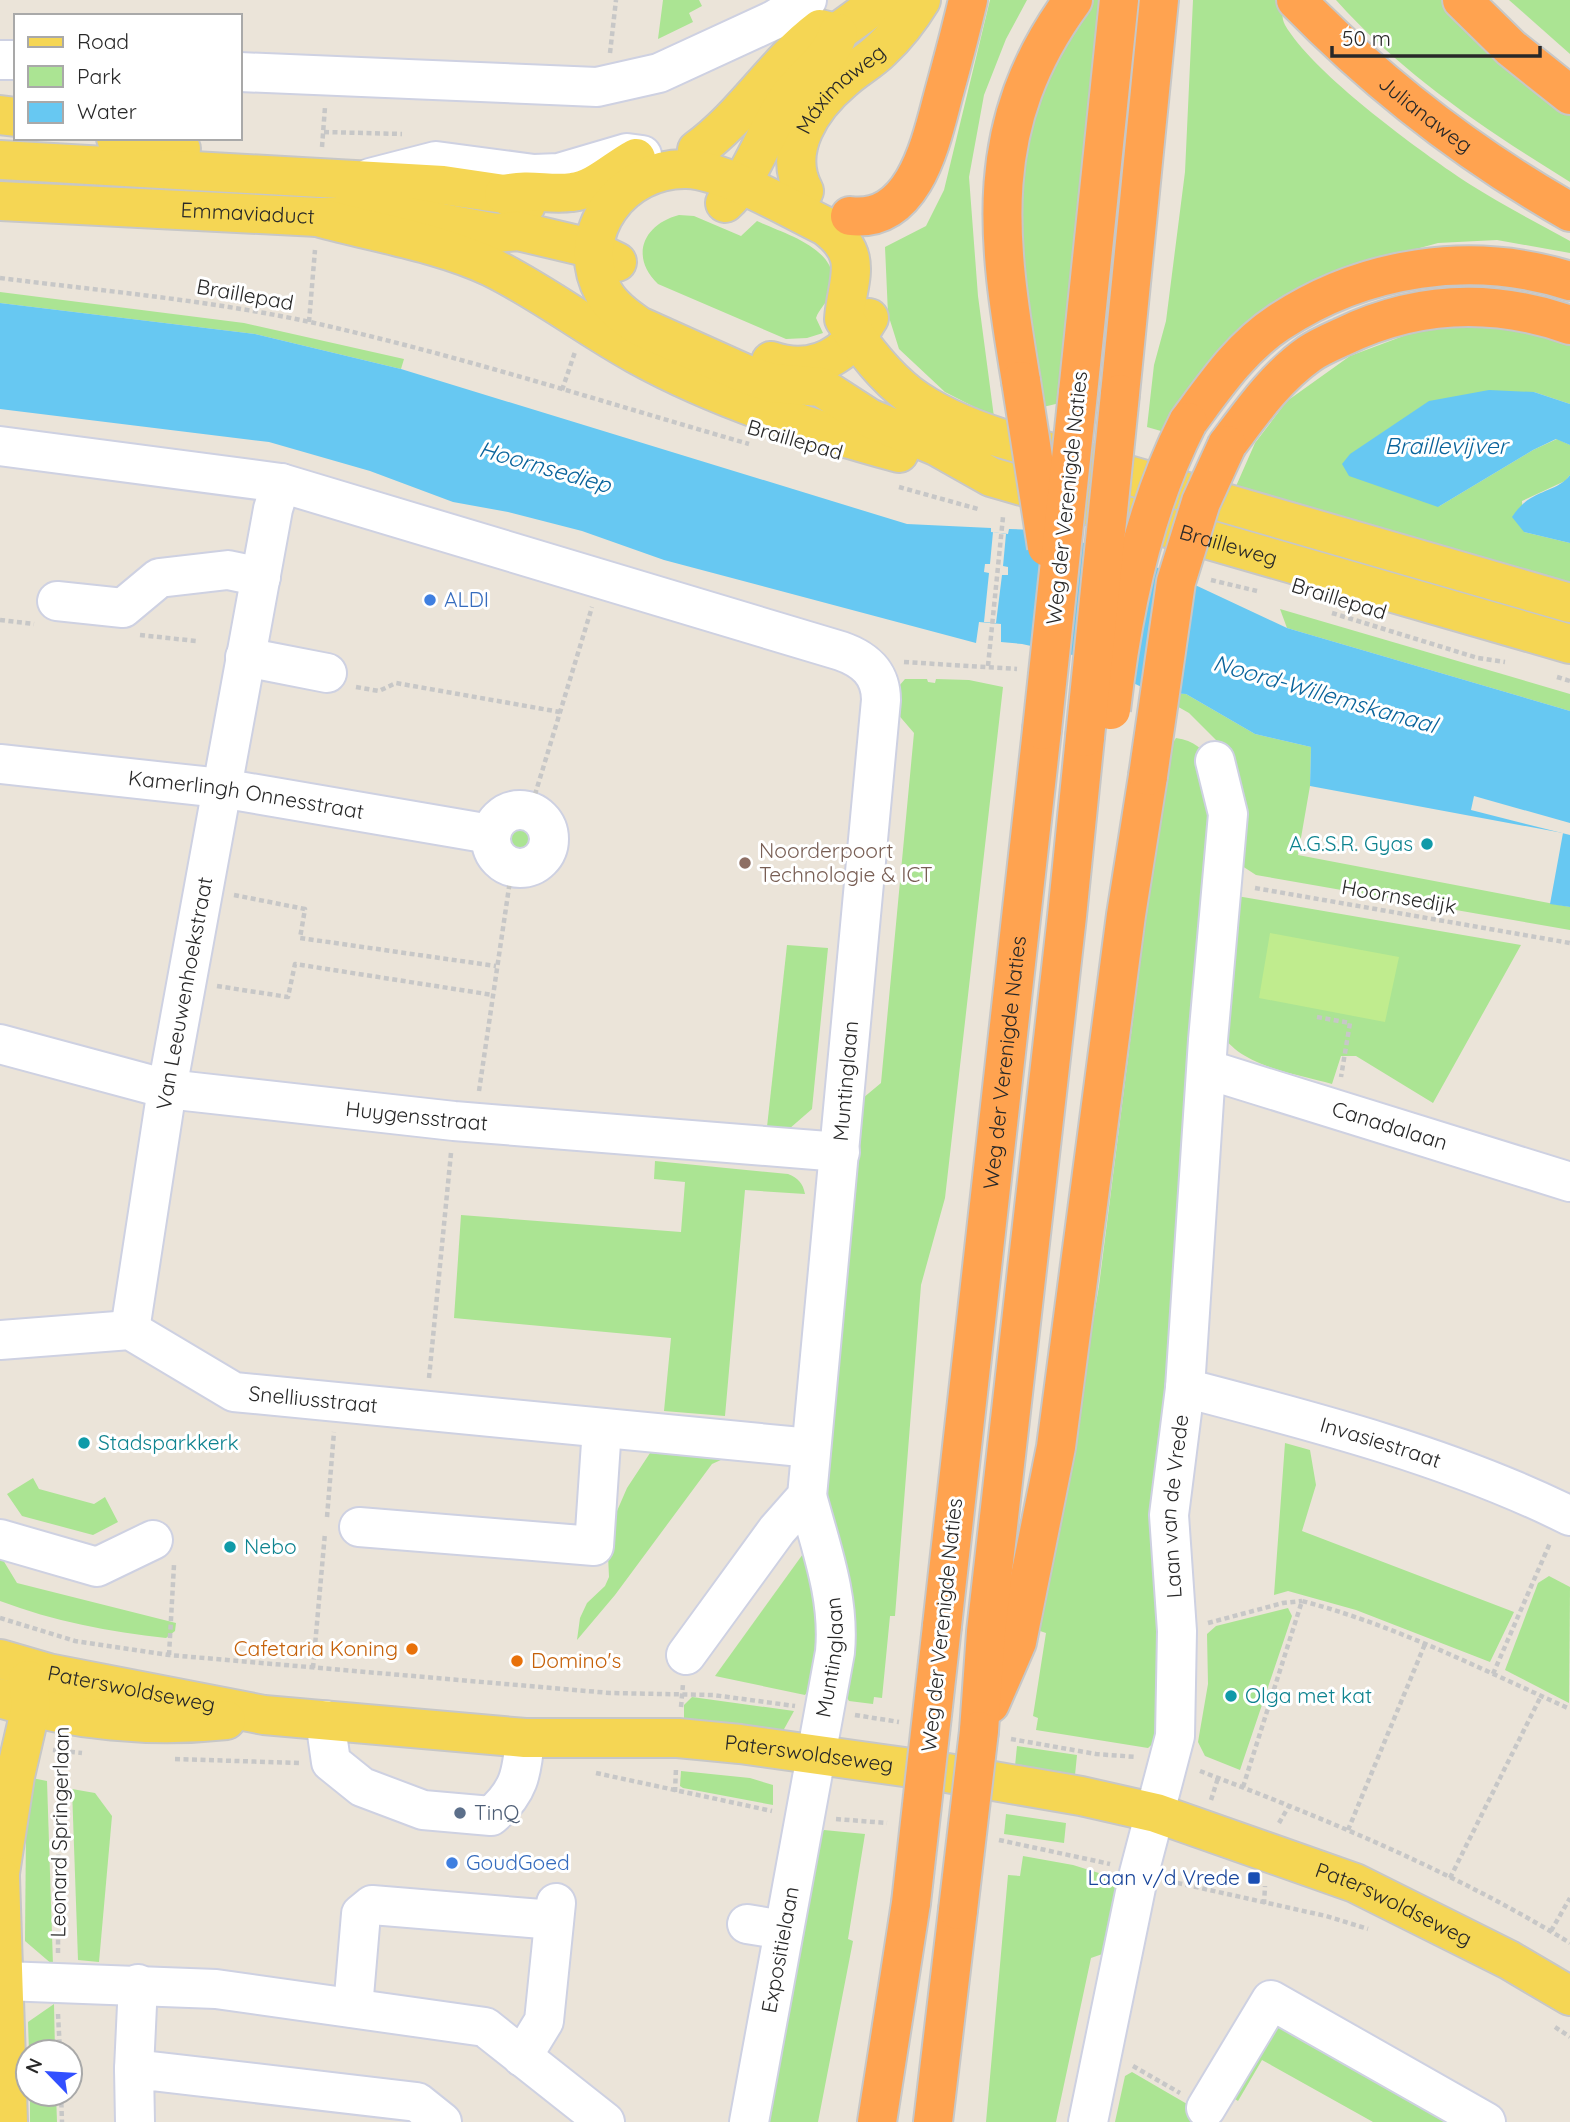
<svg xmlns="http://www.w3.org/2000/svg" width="1570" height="2122" viewBox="0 0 1570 2122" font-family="Quicksand,sans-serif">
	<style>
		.green { fill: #abe493 }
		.pitch { fill: #c0ec8e }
		.water { fill: #67c8f2 }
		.pier { fill: #ebe4d9 }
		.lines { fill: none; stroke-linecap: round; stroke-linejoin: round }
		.minor-casing { stroke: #ced1e2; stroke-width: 42 }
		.major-casing { stroke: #c7c7c7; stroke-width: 42 }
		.highway-casing { stroke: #c7c7c7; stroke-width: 42 }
		.path { stroke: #c7c7c7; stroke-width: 4.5; stroke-dasharray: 5 3.5; stroke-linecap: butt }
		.minor { stroke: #fff; stroke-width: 38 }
		.major { stroke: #f5d654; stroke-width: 38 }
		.highway { stroke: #ffa350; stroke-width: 38 }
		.highway-bridge-casing { stroke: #c7c7c7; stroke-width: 42; stroke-linecap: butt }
		.highway-bridge { stroke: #ffa350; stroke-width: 38 }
		.shop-dot { fill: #3f7fe0; stroke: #fff; stroke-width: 2.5 }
		.culture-dot { fill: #0f9aa8; stroke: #fff; stroke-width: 2.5 }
		.education-dot { fill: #8d6e63; stroke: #fff; stroke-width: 2.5 }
		.food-dot { fill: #e8710a; stroke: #fff; stroke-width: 2.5 }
		.service-dot { fill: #5c6f8a; stroke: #fff; stroke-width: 2.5 }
		.transit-dot { fill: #1a4fb4; stroke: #fff; stroke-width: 2.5 }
		.labels { text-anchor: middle; stroke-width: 6; stroke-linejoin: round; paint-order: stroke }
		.street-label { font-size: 21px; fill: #282828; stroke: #fff }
		.shop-label { font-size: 21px; fill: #366cbe; stroke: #fff; text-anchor: start }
		.culture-label { font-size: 21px; fill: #0d838f; stroke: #fff; text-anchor: start }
		.education-label { font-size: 21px; fill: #785e54; stroke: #fff; text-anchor: start }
		.food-label { font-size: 21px; fill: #c56008; stroke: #fff; text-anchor: end }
		.service-label { font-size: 21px; fill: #4e5e75; stroke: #fff; text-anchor: start }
		.transit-label { font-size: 21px; fill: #164399; stroke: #fff; text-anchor: end }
		.water-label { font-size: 23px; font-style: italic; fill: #09639b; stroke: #fff }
	</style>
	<rect width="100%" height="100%" fill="#ebe4d9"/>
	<g class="green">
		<path d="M 663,0 L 699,0 L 702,6 L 689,13 L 693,22 L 658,39 Z"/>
		<path d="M 990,0 L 1027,0 L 1006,39 L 984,95 L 969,177 L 978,296 L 994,417 L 945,392 L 899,349 L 888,314 L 885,247 L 926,226 L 944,190 Z"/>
		<path d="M 1085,0 L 1100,0 L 1060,403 L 1043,407 L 1021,287 L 1018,190 L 1031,113 Z"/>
		<path d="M 1193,0 L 1285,0 C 1282,8 1281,17 1285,25 C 1312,71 1404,139 1450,171 C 1487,197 1530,219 1570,241 L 1570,253 L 1497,240 L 1438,243 L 1358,265 L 1168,433 L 1147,427 L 1154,365 L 1166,321 L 1185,172 Z"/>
		<path d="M 1336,0 L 1442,0 L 1454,15 L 1570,108 L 1570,182 C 1486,130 1403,75 1336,0 Z"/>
		<path d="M 1509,0 L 1570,0 L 1570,54 Z"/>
		<path d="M 679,215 L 694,216 L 741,236 L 757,221 C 786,235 847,250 830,295 C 826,304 819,309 816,318 L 823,333 L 807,338 L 786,339 L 658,284 C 629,256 644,224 679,215 Z"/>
		<path d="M 0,292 L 244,323 L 404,359 L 401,369 L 255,334 L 0,303 Z"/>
		<path d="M 1475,322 L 1543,335 L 1570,345 L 1570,404 L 1534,392 L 1438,507 L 1533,450 L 1557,439 L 1570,445 L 1570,475 L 1565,481 L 1522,501 L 1524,532 L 1570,543 L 1570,590 L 1233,493 L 1255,443 L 1287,401 L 1350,356 L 1414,332 Z"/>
		<path d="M 1280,609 L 1570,694 L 1570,711 L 1287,628 Z"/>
		<path d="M 905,679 L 927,679 L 928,682 L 935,683 L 936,679 L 969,680 L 1003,687 L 945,1198 L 921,1285 L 895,1616 L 890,1616 L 882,1698 L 874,1697 L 873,1704 L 849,1701 L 845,1694 L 856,1620 L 823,1475 L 857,1103 L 881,1083 L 914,733 L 896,712 L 899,686 Z"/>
		<path d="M 1152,692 L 1186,694 L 1255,734 L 1311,747 L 1310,786 L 1298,855 L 1570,907 L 1570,930 L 1256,875 L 1236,862 L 1220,744 L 1189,713 Z"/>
		<path d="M 1176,738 C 1197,741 1208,753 1215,772 L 1159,1738 L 1148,1748 L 1036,1730 L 1038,1718 L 1033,1716 L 1046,1633 L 1040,1631 L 1099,1286 L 1167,752 Z"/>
		<circle cx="520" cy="839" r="20"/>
		<path d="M 1231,895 L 1521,945 L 1433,1103 L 1356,1056 L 1341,1056 L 1332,1084 C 1295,1073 1239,1067 1220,1031 Z"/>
		<path d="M 787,945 L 828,948 L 812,1109 L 789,1129 L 767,1127 Z"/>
		<path d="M 655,1161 L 788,1174 C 798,1178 803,1183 805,1194 L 745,1190 L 725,1416 L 664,1411 L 671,1338 L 454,1318 L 461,1215 L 681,1232 L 685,1182 L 654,1179 Z"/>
		<path d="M 1285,1443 L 1310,1450 L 1316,1485 L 1302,1531 L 1514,1612 L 1490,1662 L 1356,1610 L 1288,1591 L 1274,1595 Z"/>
		<path d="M 650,1453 L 723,1459 L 712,1464 L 615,1595 L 577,1640 L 580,1618 L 587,1603 L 605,1586 L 609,1577 L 607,1534 L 627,1488 Z"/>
		<path d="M 33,1478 L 39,1489 L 94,1504 L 105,1497 L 118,1522 L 93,1535 L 22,1516 L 7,1494 Z"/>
		<path d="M 808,1547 L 821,1600 L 817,1678 L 805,1695 L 715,1676 Z"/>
		<path d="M 0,1555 L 17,1583 L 176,1623 L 175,1631 L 166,1638 C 110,1632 53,1621 0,1601 Z"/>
		<path d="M 1549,1576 L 1570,1587 L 1569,1703 L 1505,1670 L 1538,1583 Z"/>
		<path d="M 1288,1608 L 1292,1616 L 1240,1770 L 1205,1756 L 1198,1742 L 1208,1684 L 1207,1634 L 1216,1626 Z"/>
		<path d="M 692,1697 L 794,1711 L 783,1731 L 684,1718 L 684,1705 Z"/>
		<path d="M 1017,1746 L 1077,1755 L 1075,1775 L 1015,1766 Z"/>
		<path d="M 681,1771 L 750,1778 L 773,1785 L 773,1805 L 683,1788 L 680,1786 Z"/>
		<path d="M 32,1778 L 47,1781 L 53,1965 L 25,1941 L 26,1829 Z"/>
		<path d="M 72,1789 L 95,1793 L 112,1816 L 99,1962 L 78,1960 Z"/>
		<path d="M 1006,1814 L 1066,1823 L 1064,1843 L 1004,1834 Z"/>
		<path d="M 824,1830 L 865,1834 L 848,1939 L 853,1941 L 818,2122 L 763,2122 L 813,1843 Z"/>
		<path d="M 1023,1856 L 1073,1865 L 1128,1882 L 1111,1951 L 1091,1958 L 1056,2122 L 986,2122 L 1008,1875 L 1020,1876 Z"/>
		<path d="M 54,2004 L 55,2052 L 29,2052 L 28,2022 Z"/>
		<path d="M 1274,2014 L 1462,2122 L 1373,2122 L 1262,2060 L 1238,2101 L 1225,2093 Z"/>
		<path d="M 1132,2072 L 1218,2122 L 1115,2122 L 1125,2076 Z"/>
		<path d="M 30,2094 L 56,2094 L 57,2122 L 30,2122 Z"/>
	</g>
	<path class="pitch" d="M 1270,933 L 1399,957 L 1385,1022 L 1259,998 Z"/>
	<g class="water">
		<path d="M 0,303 L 255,334 L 401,369 L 907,524 L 991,528 L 991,532 L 1008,534 L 1009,529 L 1034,530 L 1092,545 L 1161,569 L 1287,628 L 1570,711 L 1570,907 L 1550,904 L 1563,833 L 1310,786 L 1311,747 L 1255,734 L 1186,694 L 1152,692 L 1077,656 L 1022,644 L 1001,642 L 1001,624 L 979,622 L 976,643 L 664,560 L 582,531 L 508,512 L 453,502 L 370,471 L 269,442 L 0,409 Z"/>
		<path d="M 1489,390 L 1534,392 L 1570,404 L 1570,445 L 1556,439 L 1533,450 L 1438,507 L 1349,476 L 1342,464 L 1350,454 L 1429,401 Z"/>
		<path d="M 1570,475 L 1570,543 L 1524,532 L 1512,517 C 1530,488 1556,494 1570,475 Z"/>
	</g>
	<g class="pier">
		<path d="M 993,532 L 1006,534 L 1003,566 L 1008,567 L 1008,575 L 1002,575 L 996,623 L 984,622 L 989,573 L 984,572 L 985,564 L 990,564 Z"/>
		<path d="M 1474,796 L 1570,823 L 1570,835 L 1471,810 Z"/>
	</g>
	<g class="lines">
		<g class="minor-casing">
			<g id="minor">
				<path d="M 0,60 L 16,60"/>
				<path d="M 240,72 L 597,87 L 659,73 L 774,20 L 807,0"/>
				<path d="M 370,178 L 436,161 L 534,174 L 559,173 L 627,153 L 642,155"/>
				<path d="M 0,446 L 281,483 L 841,651 C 864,659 881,673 881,700 L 807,1496 L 777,1530 L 686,1655"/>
				<path d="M 57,601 L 123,608 L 159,578 L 228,570 L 261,577"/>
				<path d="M 245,657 L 327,673"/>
				<path id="s1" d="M 0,764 L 221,788 L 490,834"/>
				<circle cx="520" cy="839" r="29"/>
				<path id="s2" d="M 0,1044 L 167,1089 L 454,1121 L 840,1152"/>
				<path id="s3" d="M 1209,1070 L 1570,1182"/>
				<path id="s4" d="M 130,1330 L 167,1089 L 273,509 L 281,483"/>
				<path id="s5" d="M 0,1340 L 130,1330 L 234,1392 L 811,1448"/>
				<path id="s6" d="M 1185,1388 C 1312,1421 1452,1457 1570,1516"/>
				<path d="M 359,1527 L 594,1546 L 602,1428"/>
				<path d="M 0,1539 L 97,1567 L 153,1540"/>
				<path d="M 325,1720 L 331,1762 L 362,1787 L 423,1810 L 491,1816 C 519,1792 522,1774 525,1738"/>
				<path d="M 747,1924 L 783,1930"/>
				<path d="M 4,1981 L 216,1989 L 485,2027 L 605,2122"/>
				<path d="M 353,2008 L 361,1914 L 372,1905 L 554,1920"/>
				<path d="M 522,2057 L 544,2021 L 556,1903"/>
				<path d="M 134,2069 L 138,1984"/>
				<path d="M 1206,2108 L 1271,2000 L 1486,2122"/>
				<path d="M 135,2122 L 134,2069 L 417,2102 L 442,2122"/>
				<path id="s7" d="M 749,2122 L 835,1652 C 840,1598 821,1548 807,1496"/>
				<path id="s8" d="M 1088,2122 L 1139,1873 L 1175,1736 L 1177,1631 L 1169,1515 L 1185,1388 L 1208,1040 L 1228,814 L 1215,761"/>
			</g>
		</g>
		<g class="major-casing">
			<g id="major">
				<path d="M 816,48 L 882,0"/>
				<path d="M 0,115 L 16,117"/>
				<path d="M 116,138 L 181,149"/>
				<path d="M 697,150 C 744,116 774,64 820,29 L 832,32"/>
				<path d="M 0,160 L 443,185 L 504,194 L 526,205"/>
				<path id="s9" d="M 804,191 C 782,151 811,107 843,80 C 855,69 870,61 881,50 C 897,35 910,18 921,0"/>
				<path d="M 504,194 C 531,188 548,195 572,192 C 595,190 615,169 636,158"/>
				<path id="s10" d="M 0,201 L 318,217 L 409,217 L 496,233 L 518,231 L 586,247 L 617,262"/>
				<path d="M 725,203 C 750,181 767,126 789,97 C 805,75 830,60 838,33"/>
				<path d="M 318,217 C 374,233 438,242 491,267 C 542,292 587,327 636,354 C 717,399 811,429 899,453"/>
				<path d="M 771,361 C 815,376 848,354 869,318"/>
				<path id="s11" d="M 1570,603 L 1000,438 C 921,412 889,388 844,319 C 847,279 866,256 825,226 C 790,209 724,170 687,169 C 623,167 571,233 604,293 C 612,307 626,317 639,326 L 748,375 L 772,383 L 821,387 L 869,418 L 936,446 L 991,477 L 1570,644"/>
				<path id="s12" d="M 0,1659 L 48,1673 L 264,1715 L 525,1738 L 678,1738 L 740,1744 L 947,1773 L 1081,1796 L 1156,1813 L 1355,1883 L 1509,1960 L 1570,1996"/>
				<path d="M 0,1698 C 71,1721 153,1728 226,1720"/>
				<path d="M 0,1873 L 15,1776 L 31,1707 L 28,1680"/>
				<path d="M 0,1877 L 8,2122"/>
			</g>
		</g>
		<g class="highway-casing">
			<g id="highway">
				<path id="s13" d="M 1296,0 C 1378,84 1468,154 1570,212"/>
				<path d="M 1462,0 L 1511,48 L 1570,95"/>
				<path d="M 850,216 C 917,224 932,136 945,89 C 953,60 961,30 968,0"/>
				<path d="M 1021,381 C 997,237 981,125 1073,0"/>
				<path d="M 1078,393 L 1119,0"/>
				<path d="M 1120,394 L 1159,0"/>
				<path d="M 1188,422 C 1214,387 1240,348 1278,323 C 1364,266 1471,250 1570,281"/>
				<path d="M 1227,445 C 1251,413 1275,378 1309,354 C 1319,347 1331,342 1342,337 C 1416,301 1493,298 1570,325"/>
				<path id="s14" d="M 942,1626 L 1042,730"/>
				<path d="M 990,1704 L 1017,1642 L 1056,1447 L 1126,915 L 1148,776"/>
				<path d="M 979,1731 L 986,1632 L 1067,916 L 1085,737"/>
				<path d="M 877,2122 L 911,1903"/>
				<path d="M 933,2122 L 958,1910"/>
			</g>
		</g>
		<g class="path">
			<path d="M 610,53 L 616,0"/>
			<path d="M 324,132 L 402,134"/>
			<path d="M 322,147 L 325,107"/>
			<path d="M 0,278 C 103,291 208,300 310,322 C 458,355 603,402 749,444"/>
			<path d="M 309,322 L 315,250"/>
			<path d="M 562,390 L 575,352"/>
			<path d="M 899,487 L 978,509"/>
			<path d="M 1211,580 L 1257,591"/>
			<path d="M 1332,613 L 1478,658 L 1505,662"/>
			<path d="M 0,620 L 34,624"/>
			<path d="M 140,635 L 196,641"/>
			<path d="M 904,662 L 1017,669"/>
			<path d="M 988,666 L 1003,517"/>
			<path d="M 1557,677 L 1570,681"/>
			<path d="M 356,687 L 379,691 L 396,683 L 560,712"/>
			<path d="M 530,811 L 592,607"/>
			<path d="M 1255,888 L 1570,943"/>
			<path d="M 234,895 L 305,909 L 300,938 L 496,966"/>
			<path d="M 217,986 L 288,997 L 295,964 L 493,995"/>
			<path d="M 1317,1017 L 1350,1023 L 1341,1077"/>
			<path d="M 479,1091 L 512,867"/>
			<path d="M 429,1378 L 451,1153"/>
			<path d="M 327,1517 L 334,1432"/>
			<path d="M 0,1618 L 75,1641 L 169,1655 L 610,1693 L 713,1695 L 795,1706"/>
			<path d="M 1208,1623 L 1283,1603 L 1302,1601"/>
			<path d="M 169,1655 L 174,1565"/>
			<path d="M 313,1668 L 325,1533"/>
			<path d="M 1493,1674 L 1550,1543"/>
			<path d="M 681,1707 L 683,1684"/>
			<path d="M 855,1715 L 899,1722"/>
			<path d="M 1011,1739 L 1096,1754 L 1137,1757"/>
			<path d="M 53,1750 L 82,1753"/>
			<path d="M 175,1759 L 299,1763"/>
			<path d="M 1200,1771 C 1326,1819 1455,1872 1570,1943"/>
			<path d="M 596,1773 L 772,1811"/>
			<path d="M 1243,1787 L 1302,1601 C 1395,1625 1483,1670 1570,1709"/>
			<path d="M 675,1792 L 676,1768"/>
			<path d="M 1211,1800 L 1218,1778"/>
			<path d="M 836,1819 L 887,1823"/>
			<path d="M 1279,1823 L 1289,1806"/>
			<path d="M 1348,1830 L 1425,1644"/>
			<path d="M 999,1840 L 1110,1864"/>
			<path d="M 1450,1878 L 1541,1696"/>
			<path d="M 1169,1881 L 1326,1916 L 1368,1929"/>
			<path d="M 1264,1904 L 1265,1886"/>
			<path d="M 1551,1931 L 1570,1898"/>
			<path d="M 58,1953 L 59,1748"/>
			<path d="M 58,2014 L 60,2052"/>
			<path d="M 1555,2027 L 1570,2037"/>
			<path d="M 1133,2066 L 1180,2093"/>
			<path d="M 61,2094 L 62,2122"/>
		</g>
		<use href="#minor" class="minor"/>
		<use href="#major" class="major"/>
		<use href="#highway" class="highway"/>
		<g class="highway-bridge-casing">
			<g id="highway-bridge">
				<path d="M 1021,381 L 1047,547"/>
				<path d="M 1111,710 C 1122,612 1143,510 1188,422"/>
				<path d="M 1042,730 L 1078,393"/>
				<path d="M 1085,737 L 1120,394"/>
				<path d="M 1148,776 L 1176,582 L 1201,502 L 1227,445"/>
				<path d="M 911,1903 L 942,1626"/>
				<path d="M 958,1910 L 979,1731"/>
			</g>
		</g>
		<use href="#highway-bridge" class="highway-bridge"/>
	</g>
	<g class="shop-dot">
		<circle cx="430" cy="600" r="7"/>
		<circle cx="452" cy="1863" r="7"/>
	</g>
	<g class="culture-dot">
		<circle cx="1427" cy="844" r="7"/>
		<circle cx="84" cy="1443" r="7"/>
		<circle cx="230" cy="1547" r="7"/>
		<circle cx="1231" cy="1696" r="7"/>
	</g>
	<circle class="education-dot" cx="745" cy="863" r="7"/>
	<g class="food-dot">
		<circle cx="412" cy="1649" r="7"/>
		<circle cx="517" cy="1661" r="7"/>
	</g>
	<circle class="service-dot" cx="460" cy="1813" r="7"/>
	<rect class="transit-dot" x="1247" y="1871" width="14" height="14" rx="3.5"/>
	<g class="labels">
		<g class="street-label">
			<text dy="7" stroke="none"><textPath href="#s9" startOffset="119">Máximaweg</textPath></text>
			<text dy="7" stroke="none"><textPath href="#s13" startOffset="173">Julianaweg</textPath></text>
			<text dy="7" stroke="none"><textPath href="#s10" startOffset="248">Emmaviaduct</textPath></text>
			<text transform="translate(245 295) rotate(10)" y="7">Braillepad</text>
			<text transform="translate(795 440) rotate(16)" y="7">Braillepad</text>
			<text transform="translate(1067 498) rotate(-84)" y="7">Weg der Verenigde Naties</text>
			<text dy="7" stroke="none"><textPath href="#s11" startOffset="1911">Brailleweg</textPath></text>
			<text transform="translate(1339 599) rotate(17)" y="7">Braillepad</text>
			<text dy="7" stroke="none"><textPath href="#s1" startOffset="248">Kamerlingh Onnesstraat</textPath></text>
			<text transform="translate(1399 897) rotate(10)" y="7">Hoornsedijk</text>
			<text dy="7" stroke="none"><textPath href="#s4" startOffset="341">Van Leeuwenhoekstraat</textPath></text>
			<text dy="7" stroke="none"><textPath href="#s14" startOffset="567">Weg der Verenigde Naties</textPath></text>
			<text transform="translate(846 1081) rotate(-85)" y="7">Muntinglaan</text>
			<text dy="7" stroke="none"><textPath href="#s2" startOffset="424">Huygensstraat</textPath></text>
			<text dy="7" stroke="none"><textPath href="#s3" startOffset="189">Canadalaan</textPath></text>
			<text dy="7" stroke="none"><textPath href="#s5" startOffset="331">Snelliusstraat</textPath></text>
			<text dy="7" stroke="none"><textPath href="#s6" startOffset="203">Invasiestraat</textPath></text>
			<text dy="7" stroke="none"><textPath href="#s8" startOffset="626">Laan van de Vrede</textPath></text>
			<text transform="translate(942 1625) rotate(-84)" y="7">Weg der Verenigde Naties</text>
			<text dy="7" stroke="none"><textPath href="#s7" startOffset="472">Muntinglaan</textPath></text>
			<text dy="7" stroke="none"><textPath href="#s12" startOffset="135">Paterswoldseweg</textPath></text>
			<text dy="7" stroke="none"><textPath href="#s12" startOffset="817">Paterswoldseweg</textPath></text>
			<text transform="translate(60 1832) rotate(-89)" y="7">Leonard Springerlaan</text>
			<text dy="7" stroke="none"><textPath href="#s12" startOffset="1424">Paterswoldseweg</textPath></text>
			<text dy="7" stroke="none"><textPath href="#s7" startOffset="175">Expositielaan</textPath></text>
		</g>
		<g class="shop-label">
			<text x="444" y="607">ALDI</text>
			<text x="466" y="1870">GoudGoed</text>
		</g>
		<g class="culture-label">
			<text x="1413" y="851" text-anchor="end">A.G.S.R. Gyas</text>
			<text x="98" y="1450">Stadsparkkerk</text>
			<text x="244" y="1554">Nebo</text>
			<text x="1245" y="1703">Olga met kat</text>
		</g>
		<g class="education-label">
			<text x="759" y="858">Noorderpoort<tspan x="759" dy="24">Technologie &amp; ICT</tspan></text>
		</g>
		<g class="food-label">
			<text x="398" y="1656">Cafetaria Koning</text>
			<text x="531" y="1668" text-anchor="start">Domino's</text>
		</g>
		<g class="service-label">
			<text x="474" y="1820">TinQ</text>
		</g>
		<g class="transit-label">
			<text x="1240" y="1885">Laan v/d Vrede</text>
		</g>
		<g class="water-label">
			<text x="1446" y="454">Braillevijver</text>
			<text transform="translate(545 467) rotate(16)" y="8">Hoornsediep</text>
			<text transform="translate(1325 694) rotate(16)" y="8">Noord-Willemskanaal</text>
		</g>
	</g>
	<rect x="14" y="14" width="228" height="126" fill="#ffffff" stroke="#a9a9a9" stroke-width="2"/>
	<rect x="28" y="37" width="35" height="10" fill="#f5d654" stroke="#a9a9a9" stroke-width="2"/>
	<text x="77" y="49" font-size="21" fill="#282828">Road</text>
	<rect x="28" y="66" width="35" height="21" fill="#abe493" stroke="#a9a9a9" stroke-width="2"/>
	<text x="77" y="84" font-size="21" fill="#282828">Park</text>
	<rect x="28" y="102" width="35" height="21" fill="#67c8f2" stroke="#a9a9a9" stroke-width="2"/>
	<text x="77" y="119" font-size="21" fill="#282828">Water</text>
	<g transform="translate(49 2073) rotate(295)"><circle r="33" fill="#ffffff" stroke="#a9a9a9" stroke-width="2"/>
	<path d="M0-5L12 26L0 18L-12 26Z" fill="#3250ff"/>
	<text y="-10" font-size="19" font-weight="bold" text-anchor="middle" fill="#282828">N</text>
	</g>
	<path d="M1332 46v10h208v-10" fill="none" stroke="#282828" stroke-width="3.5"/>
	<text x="1342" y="46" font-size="21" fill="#282828" stroke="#ffffff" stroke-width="5" paint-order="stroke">50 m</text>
</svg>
